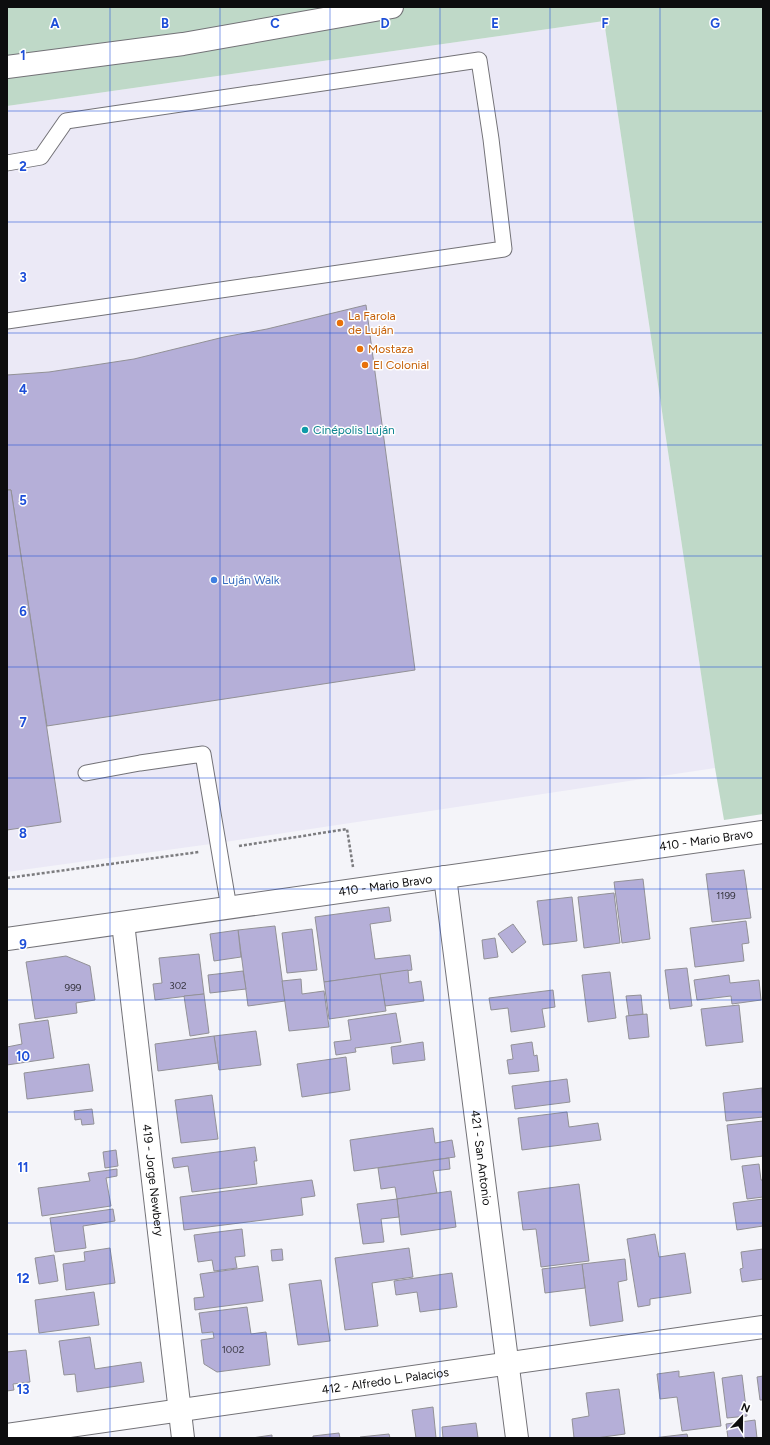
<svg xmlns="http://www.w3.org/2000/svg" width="770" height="1445" viewBox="0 0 770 1445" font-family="Figtree,sans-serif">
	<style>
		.built { fill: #ebe9f6 }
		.green { fill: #bfd9c8 }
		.building { fill: #b5afd8; stroke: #929196 }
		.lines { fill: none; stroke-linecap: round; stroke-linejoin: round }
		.lane-casing { stroke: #737277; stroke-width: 17 }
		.street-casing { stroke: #737277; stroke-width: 24 }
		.secondary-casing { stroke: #737277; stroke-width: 24 }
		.path { stroke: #7c7c7f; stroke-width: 2.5; stroke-dasharray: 3 2; stroke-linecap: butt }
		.lane { stroke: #fff; stroke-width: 15 }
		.street { stroke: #fff; stroke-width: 22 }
		.secondary { stroke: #fff; stroke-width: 22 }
		.grid { fill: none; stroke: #1d4ed8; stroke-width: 1; stroke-opacity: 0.55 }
		.food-dot { fill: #e8710a; stroke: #fff; stroke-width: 1.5 }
		.culture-dot { fill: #0f9aa8; stroke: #fff; stroke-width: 1.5 }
		.shop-dot { fill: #3f7fe0; stroke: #fff; stroke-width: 1.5 }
		.labels { text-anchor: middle; stroke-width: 3; stroke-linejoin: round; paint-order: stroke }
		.number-label { font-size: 10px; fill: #373640 }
		.food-label { font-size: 12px; fill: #c56008; stroke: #fff; text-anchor: start }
		.culture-label { font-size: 12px; fill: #0d838f; stroke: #fff; text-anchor: start }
		.shop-label { font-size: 12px; fill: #366cbe; stroke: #fff; text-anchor: start }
		.street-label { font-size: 12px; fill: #0d0d0e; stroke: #fff }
		.grid-label { font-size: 13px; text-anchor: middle; font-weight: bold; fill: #1d4ed8; stroke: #fff; stroke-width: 3; stroke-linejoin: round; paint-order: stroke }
	</style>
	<rect width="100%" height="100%" fill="#f4f4f9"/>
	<path class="built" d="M 604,21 L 715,768 L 218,843 L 7,872 L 7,106 Z"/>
	<path class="green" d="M 7,7 L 763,7 L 763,814 L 724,820 L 715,768 L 604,21 L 7,106 Z"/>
	<g class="building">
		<path d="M 366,305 L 415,670 L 47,726 L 11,490 L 7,490 L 7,375 L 49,372 L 134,359 L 224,337 L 267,329 Z"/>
		<path d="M 7,490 L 11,490 L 61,822 L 7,830 Z"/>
		<path d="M 744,870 L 751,918 L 712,922 L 706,874 Z"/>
		<path d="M 643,879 L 650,939 L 622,943 L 614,882 Z"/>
		<path d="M 614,893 L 620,943 L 584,948 L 578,897 Z"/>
		<path d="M 572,897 L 577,941 L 543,945 L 537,901 Z"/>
		<path d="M 389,907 L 391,921 L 370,924 L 375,959 L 410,955 L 412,970 L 324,982 L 315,917 Z"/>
		<path d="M 746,921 L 749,943 L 742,944 L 744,961 L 695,967 L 690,928 Z"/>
		<path d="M 513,924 L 526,942 L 512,953 L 498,934 Z"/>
		<path d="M 275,926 L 285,1001 L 248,1006 L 238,930 Z"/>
		<path d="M 312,929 L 317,970 L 287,973 L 282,933 Z"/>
		<path d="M 238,930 L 241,957 L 214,961 L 210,934 Z"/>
		<path d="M 495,938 L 498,957 L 484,959 L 482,940 Z"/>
		<path d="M 199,954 L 204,994 L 155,1000 L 153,984 L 162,983 L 159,958 Z"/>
		<path d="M 66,956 L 90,966 L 95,1000 L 76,1003 L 77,1013 L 35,1019 L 26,962 Z"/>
		<path d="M 687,968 L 692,1006 L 670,1009 L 665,970 Z"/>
		<path d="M 408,970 L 409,983 L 421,981 L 424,1001 L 385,1006 L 380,974 Z"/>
		<path d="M 243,971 L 246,989 L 210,993 L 208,975 Z"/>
		<path d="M 610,972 L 616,1018 L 588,1022 L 582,975 Z"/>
		<path d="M 380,974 L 386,1011 L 329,1019 L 324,982 Z"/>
		<path d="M 729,975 L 730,983 L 759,980 L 761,1000 L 732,1004 L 731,996 L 697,1000 L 694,980 Z"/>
		<path d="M 301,979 L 302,994 L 324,991 L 329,1027 L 289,1031 L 282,981 Z"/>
		<path d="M 553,990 L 555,1007 L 542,1009 L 545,1027 L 511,1032 L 508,1008 L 491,1010 L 489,998 Z"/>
		<path d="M 204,994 L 209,1033 L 190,1036 L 184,996 Z"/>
		<path d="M 641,995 L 643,1014 L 629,1016 L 626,996 Z"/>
		<path d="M 739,1005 L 743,1042 L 706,1046 L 701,1009 Z"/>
		<path d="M 396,1013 L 401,1042 L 355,1048 L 356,1052 L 336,1055 L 334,1042 L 351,1040 L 348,1020 Z"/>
		<path d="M 647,1014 L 649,1037 L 629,1039 L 626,1016 Z"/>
		<path d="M 48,1020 L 54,1058 L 7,1065 L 7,1047 L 22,1044 L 19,1024 Z"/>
		<path d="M 256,1031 L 261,1065 L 219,1070 L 214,1036 Z"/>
		<path d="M 214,1036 L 218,1063 L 158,1071 L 155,1044 Z"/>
		<path d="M 423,1042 L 425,1060 L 393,1064 L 391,1047 Z"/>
		<path d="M 532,1042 L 534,1056 L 537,1055 L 539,1071 L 509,1074 L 507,1060 L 513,1059 L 511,1045 Z"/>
		<path d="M 346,1057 L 350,1090 L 302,1097 L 297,1064 Z"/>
		<path d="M 89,1064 L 93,1091 L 27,1099 L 24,1073 Z"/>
		<path d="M 567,1079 L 570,1102 L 515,1109 L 512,1086 Z"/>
		<path d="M 762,1088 L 763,1117 L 726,1121 L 723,1093 Z"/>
		<path d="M 212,1095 L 218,1139 L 181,1143 L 175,1100 Z"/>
		<path d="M 92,1109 L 94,1124 L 82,1125 L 81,1119 L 75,1120 L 74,1111 Z"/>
		<path d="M 567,1112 L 569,1127 L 598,1123 L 601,1140 L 522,1150 L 518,1118 Z"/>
		<path d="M 763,1121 L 763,1156 L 731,1160 L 727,1125 Z"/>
		<path d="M 433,1128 L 435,1143 L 452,1140 L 455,1157 L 354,1171 L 350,1140 Z"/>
		<path d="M 255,1147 L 257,1161 L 254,1161 L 257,1184 L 192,1192 L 188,1166 L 174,1168 L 172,1158 Z"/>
		<path d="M 116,1150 L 118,1166 L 105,1168 L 103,1152 Z"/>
		<path d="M 449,1158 L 450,1169 L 433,1171 L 437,1193 L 397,1199 L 395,1187 L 381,1189 L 378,1168 Z"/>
		<path d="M 759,1164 L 761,1180 L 763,1180 L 763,1197 L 747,1199 L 742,1166 Z"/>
		<path d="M 117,1169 L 117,1176 L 106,1178 L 111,1206 L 42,1216 L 38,1188 L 90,1181 L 88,1173 Z"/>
		<path d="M 312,1180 L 315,1196 L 301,1198 L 303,1215 L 184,1230 L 180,1197 Z"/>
		<path d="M 579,1184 L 589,1261 L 541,1267 L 536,1229 L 523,1230 L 518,1192 Z"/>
		<path d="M 451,1191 L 456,1227 L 401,1235 L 397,1199 Z"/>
		<path d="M 397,1199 L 399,1217 L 381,1219 L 384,1242 L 363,1244 L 357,1204 Z"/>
		<path d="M 763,1199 L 763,1226 L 737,1230 L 733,1203 Z"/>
		<path d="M 113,1209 L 115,1221 L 83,1226 L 86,1248 L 55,1252 L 50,1218 Z"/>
		<path d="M 242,1229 L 245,1256 L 235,1257 L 237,1268 L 214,1271 L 212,1260 L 198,1262 L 194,1235 Z"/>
		<path d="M 655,1234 L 659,1257 L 685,1253 L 691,1293 L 650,1299 L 650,1305 L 638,1307 L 627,1239 Z"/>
		<path d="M 110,1248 L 115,1283 L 66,1290 L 63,1264 L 85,1261 L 84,1252 Z"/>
		<path d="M 409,1248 L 413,1277 L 372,1283 L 378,1326 L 345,1330 L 335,1258 Z"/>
		<path d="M 282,1249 L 283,1260 L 272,1261 L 271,1250 Z"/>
		<path d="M 763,1249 L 763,1279 L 742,1282 L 740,1269 L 743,1268 L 741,1252 Z"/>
		<path d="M 54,1255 L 58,1281 L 39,1284 L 35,1258 Z"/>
		<path d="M 625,1259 L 627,1280 L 618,1282 L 623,1321 L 590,1326 L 582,1264 Z"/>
		<path d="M 582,1264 L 585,1288 L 545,1293 L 542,1269 Z"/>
		<path d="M 258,1266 L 263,1301 L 195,1310 L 194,1298 L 204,1297 L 200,1274 Z"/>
		<path d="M 452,1273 L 457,1307 L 420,1312 L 417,1292 L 396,1295 L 394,1281 Z"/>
		<path d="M 321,1280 L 330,1341 L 298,1345 L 289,1284 Z"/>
		<path d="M 94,1292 L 99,1325 L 39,1333 L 35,1300 Z"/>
		<path d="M 247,1307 L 251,1334 L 266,1332 L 270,1365 L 217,1372 L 204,1364 L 201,1340 L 214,1338 L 213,1332 L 202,1333 L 199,1313 Z"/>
		<path d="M 90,1337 L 95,1369 L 141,1362 L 144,1382 L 77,1392 L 75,1374 L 64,1375 L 59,1341 Z"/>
		<path d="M 26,1350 L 30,1382 L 13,1384 L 14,1390 L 7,1391 L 7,1352 Z"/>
		<path d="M 679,1371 L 679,1377 L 714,1372 L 721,1426 L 682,1431 L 677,1397 L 660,1399 L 657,1374 Z"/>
		<path d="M 742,1375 L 747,1416 L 727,1418 L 722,1378 Z"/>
		<path d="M 763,1376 L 763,1400 L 760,1400 L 757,1377 Z"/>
		<path d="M 619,1389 L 625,1434 L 596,1438 L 574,1438 L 572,1419 L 589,1416 L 586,1393 Z"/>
		<path d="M 433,1407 L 436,1438 L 416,1438 L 412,1410 Z"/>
		<path d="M 755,1420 L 757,1438 L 728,1438 L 726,1424 Z"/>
		<path d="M 476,1423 L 478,1438 L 443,1438 L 442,1427 Z"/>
		<path d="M 339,1433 L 340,1438 L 313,1438 L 313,1436 Z"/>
		<path d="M 389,1434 L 390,1438 L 360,1438 L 360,1437 Z"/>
		<path d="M 687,1434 L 688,1438 L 653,1438 Z"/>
		<path d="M 272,1435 L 272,1438 L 252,1438 Z"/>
	</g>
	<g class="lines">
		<g class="lane-casing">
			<g id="lane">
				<path d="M 7,163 L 41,157 L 66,121 L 479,60 L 491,139 L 504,249 L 7,321"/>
				<path d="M 86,773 L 140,763 L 203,754 L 229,908"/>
			</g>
		</g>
		<g class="street-casing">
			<g id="street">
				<path d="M 7,67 L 183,44 L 392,7"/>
				<path id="s1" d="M 445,877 L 517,1438"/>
				<path id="s2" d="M 123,923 L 183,1438"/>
				<path id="s3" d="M 7,1435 L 763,1327"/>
			</g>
		</g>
		<g class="secondary-casing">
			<g id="secondary">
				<path id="s4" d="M 7,939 L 763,832"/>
			</g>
		</g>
		<g class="path">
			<path d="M 239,846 L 347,829 L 353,867"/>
			<path d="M 7,878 L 199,852"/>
		</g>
		<use href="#lane" class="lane"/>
		<use href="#street" class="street"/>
		<use href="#secondary" class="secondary"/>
	</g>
	<path class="grid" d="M 110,7 L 110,1438M 220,7 L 220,1438M 330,7 L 330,1438M 440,7 L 440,1438M 550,7 L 550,1438M 660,7 L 660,1438M 7,111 L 763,111M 7,222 L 763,222M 7,333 L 763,333M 7,445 L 763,445M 7,556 L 763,556M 7,667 L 763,667M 7,778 L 763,778M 7,889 L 763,889M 7,1000 L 763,1000M 7,1112 L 763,1112M 7,1223 L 763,1223M 7,1334 L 763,1334"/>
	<g class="food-dot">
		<circle cx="340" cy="323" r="4"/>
		<circle cx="360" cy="349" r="4"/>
		<circle cx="365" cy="365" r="4"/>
	</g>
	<circle class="culture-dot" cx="305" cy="430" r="4"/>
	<circle class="shop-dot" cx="214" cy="580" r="4"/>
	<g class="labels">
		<g class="number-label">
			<text x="726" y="899">1199</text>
			<text x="178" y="989">302</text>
			<text x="73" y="991">999</text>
			<text x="233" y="1353">1002</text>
		</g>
		<g class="food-label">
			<text x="348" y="320">La Farola<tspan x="348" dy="14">de Luján</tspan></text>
			<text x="368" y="353">Mostaza</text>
			<text x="373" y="369">El Colonial</text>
		</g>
		<g class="culture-label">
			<text x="313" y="434">Cinépolis Luján</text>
		</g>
		<g class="shop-label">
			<text x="222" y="584">Luján Walk</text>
		</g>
		<g class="street-label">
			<text dy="4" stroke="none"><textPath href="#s4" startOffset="706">410 - Mario Bravo</textPath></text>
			<text dy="4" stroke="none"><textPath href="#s4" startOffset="382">410 - Mario Bravo</textPath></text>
			<text dy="4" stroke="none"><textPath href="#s1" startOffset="283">421 - San Antonio</textPath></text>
			<text dy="4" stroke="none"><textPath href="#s2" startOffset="259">419 - Jorge Newbery</textPath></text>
			<text dy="4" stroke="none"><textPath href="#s3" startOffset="382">412 - Alfredo L. Palacios</textPath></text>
		</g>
	</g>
	<g class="grid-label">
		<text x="55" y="28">A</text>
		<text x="165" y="28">B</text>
		<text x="275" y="28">C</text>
		<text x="385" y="28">D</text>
		<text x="495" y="28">E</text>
		<text x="605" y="28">F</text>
		<text x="715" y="28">G</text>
		<text x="23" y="60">1</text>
		<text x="23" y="171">2</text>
		<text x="23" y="282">3</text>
		<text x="23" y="394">4</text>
		<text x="23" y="505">5</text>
		<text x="23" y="616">6</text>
		<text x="23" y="727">7</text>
		<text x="23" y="838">8</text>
		<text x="23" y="949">9</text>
		<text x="23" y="1061">10</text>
		<text x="23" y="1172">11</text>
		<text x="23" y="1283">12</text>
		<text x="23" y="1394">13</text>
	</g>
	<rect width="770" height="1445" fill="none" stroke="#0d0d0e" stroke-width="16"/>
	<g transform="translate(742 1417) rotate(22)" stroke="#ffffff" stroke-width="3" paint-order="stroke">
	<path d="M0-3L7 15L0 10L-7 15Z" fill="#0d0d0e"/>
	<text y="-6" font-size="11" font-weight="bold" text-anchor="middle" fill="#0d0d0e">N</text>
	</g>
</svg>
